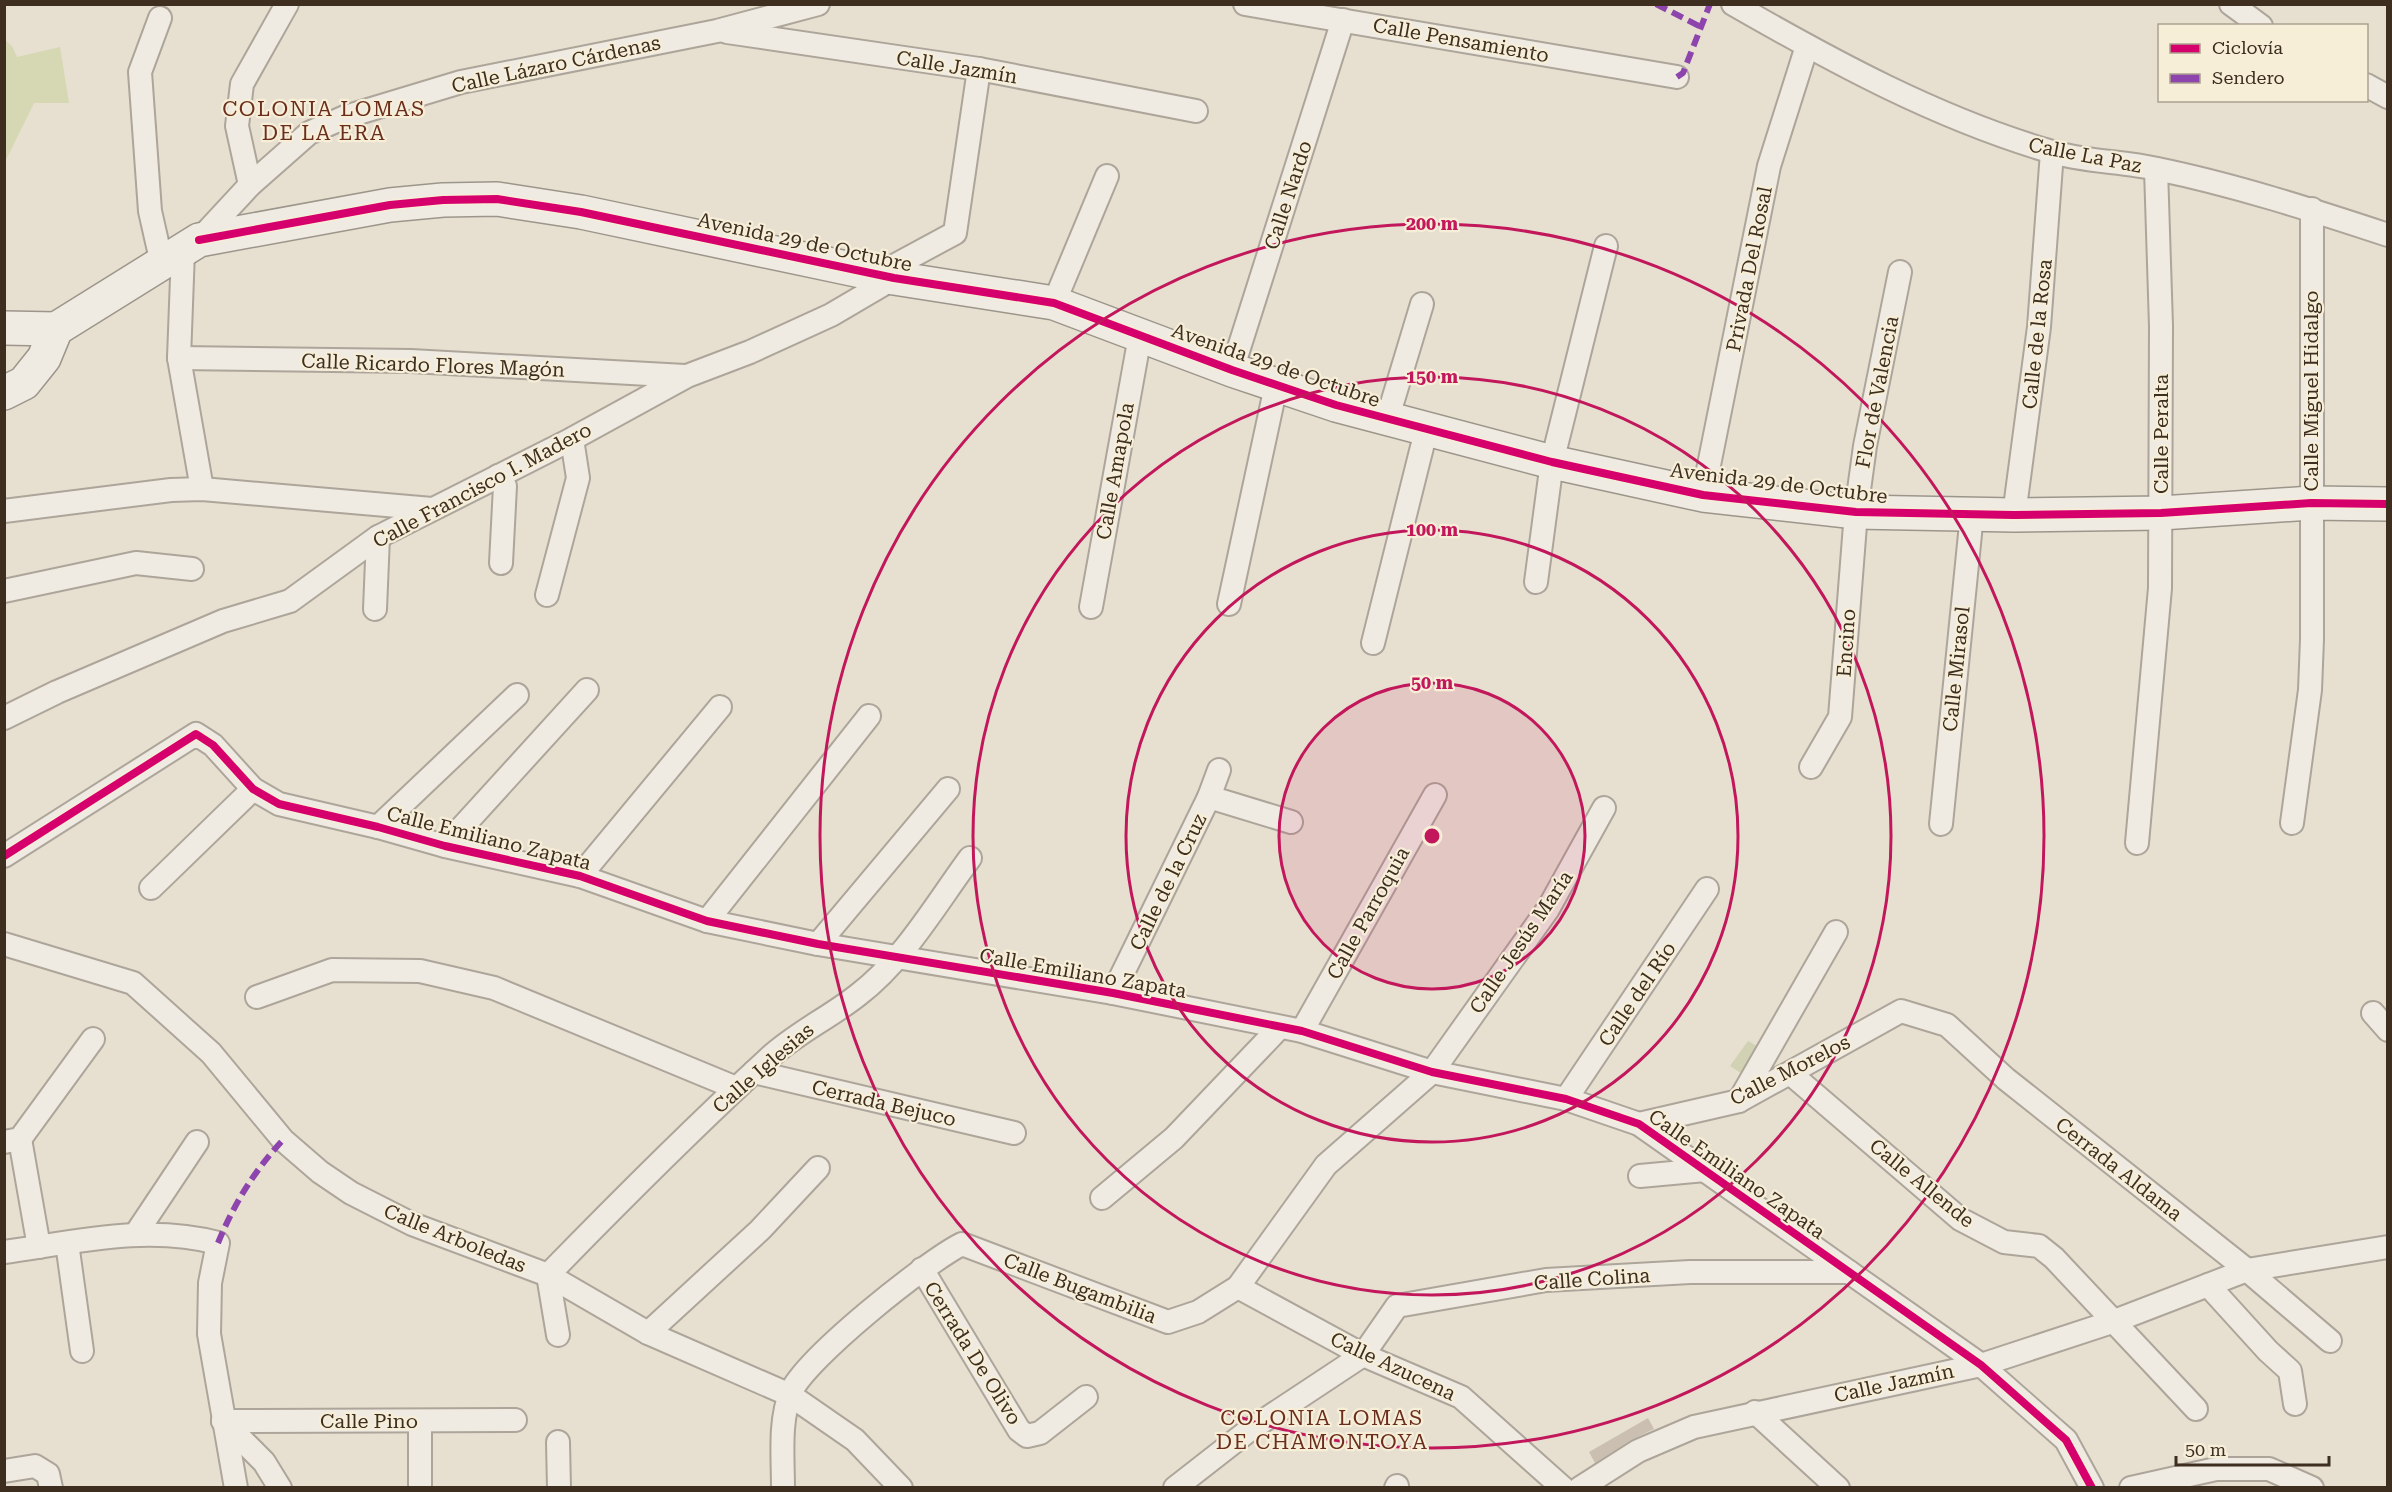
<svg xmlns="http://www.w3.org/2000/svg" width="2392" height="1492" viewBox="0 0 2392 1492" font-family="'Roboto Serif',serif">
	<style>
		.green { fill: #d6d7b3 }
		.cemetery { fill: #d1d1b3 }
		.building { fill: #cbbfb2 }
		.lines { fill: none; stroke-linecap: round; stroke-linejoin: round }
		.street-casing { stroke: #ada599; stroke-width: 26 }
		.secondary-casing { stroke: #9c958a; stroke-width: 36 }
		.street { stroke: #efebe3; stroke-width: 22 }
		.secondary { stroke: #efebe3; stroke-width: 33 }
		.quiet { stroke: #8e44ad; stroke-width: 6; stroke-dasharray: 12 6; stroke-linecap: butt }
		.cycleway-casing { stroke: #f7eed8; stroke-width: 11 }
		.cycleway { stroke: #d6006c; stroke-width: 8 }
		.ring { fill: none; stroke: #c2185b; stroke-width: 3 }
		.labels { text-anchor: middle; stroke-width: 4.5; stroke-linejoin: round; paint-order: stroke }
		.street-label { font-size: 20px; fill: #3d2e20; stroke: #f7eed8 }
		.neighbourhood-label { font-size: 21px; letter-spacing: 1.5px; fill: #6b2e1e; stroke: #f7eed8 }
		.centre { fill: #c2185b; stroke: #f7eed8; stroke-width: 3 }
		.ring-label { font-size: 18px; text-anchor: middle; font-weight: bold; fill: #c2185b; stroke: #f7eed8; stroke-width: 4.5; stroke-linejoin: round; paint-order: stroke }
	</style>
	<rect width="100%" height="100%" fill="#e7e0d1"/>
	<path class="green" d="M 5,40 L 12,46 L 17,57 L 60,47 L 69,103 L 34,103 L 5,162 Z"/>
	<path class="cemetery" d="M 1748,1041 L 1764,1050 L 1747,1077 L 1730,1066 Z"/>
	<path class="building" d="M 1648,1418 L 1654,1429 L 1631,1440 L 1595,1463 L 1589,1452 Z"/>
	<g class="lines">
		<g class="street-casing">
			<g id="street">
				<path d="M 1245,4 L 1677,77"/>
				<path d="M 1733,4 C 1834,62 1937,118 2049,151 C 2084,162 2121,161 2157,169 C 2235,185 2312,210 2388,235"/>
				<path d="M 2231,4 L 2261,26"/>
				<path d="M 160,18 L 140,72 L 150,211 L 162,264"/>
				<path d="M 727,32 L 979,69 L 1196,111"/>
				<path d="M 2366,85 L 2388,97"/>
				<path d="M 250,185 L 237,126 L 242,84 L 287,4"/>
				<path d="M 199,240 L 250,185 L 309,133 L 345,117 L 461,82 L 717,31 L 818,4"/>
				<path d="M 183,251 L 179,358 L 202,489"/>
				<path d="M 879,274 L 955,233 L 979,69"/>
				<path d="M 1054,303 L 1107,176"/>
				<path d="M 179,358 L 411,361 L 685,376"/>
				<path d="M 1232,370 L 1343,20"/>
				<path d="M 1387,420 L 1422,304"/>
				<path d="M 498,476 L 505,486 L 501,563"/>
				<path d="M 1703,495 L 1769,166 L 1807,46"/>
				<path d="M 4,511 L 171,490 L 202,489 L 432,509"/>
				<path d="M 2014,515 L 2039,327 L 2052,152"/>
				<path d="M 1536,582 L 1552,462 L 1606,246"/>
				<path d="M 4,591 L 136,563 L 192,569"/>
				<path d="M 547,595 L 578,478 L 572,439"/>
				<path d="M 1229,604 L 1276,386"/>
				<path d="M 1091,607 L 1140,336"/>
				<path d="M 375,609 L 378,537"/>
				<path d="M 1373,643 L 1426,431"/>
				<path d="M 4,718 L 57,692 L 223,621 L 290,601 L 378,537 L 572,439 L 687,376 L 750,352 L 831,315 L 894,278"/>
				<path d="M 1811,767 L 1840,717 L 1856,512 L 1865,446 L 1900,272"/>
				<path d="M 1209,797 L 1291,822"/>
				<path d="M 2292,823 L 2310,690 L 2312,639 L 2312,209"/>
				<path d="M 1941,824 L 1972,514"/>
				<path d="M 378,827 L 517,695"/>
				<path d="M 2137,843 L 2160,588 L 2161,326 L 2156,169"/>
				<path d="M 445,846 L 587,690"/>
				<path d="M 4,856 L 196,734 L 213,745 L 253,789 L 279,804 L 378,827 L 445,846 L 580,876 L 707,921 L 818,944 L 1113,993 L 1302,1031 L 1432,1072 L 1566,1099 L 1639,1124 L 1981,1365 L 2066,1440 L 2092,1488"/>
				<path d="M 580,876 L 720,707"/>
				<path d="M 151,888 L 253,789"/>
				<path d="M 707,921 L 869,716"/>
				<path d="M 4,944 L 133,983 L 211,1053 L 283,1140 L 320,1172 L 351,1193 L 412,1224 L 548,1275 L 648,1333 L 790,1395 L 855,1440 L 901,1488"/>
				<path d="M 818,944 L 948,789"/>
				<path d="M 1113,993 L 1209,797 L 1219,770"/>
				<path d="M 257,997 L 332,970 L 420,971 L 494,988 L 736,1088"/>
				<path d="M 2373,1013 L 2388,1030"/>
				<path d="M 1302,1031 L 1435,795"/>
				<path d="M 754,1072 L 1014,1133"/>
				<path d="M 1791,1074 L 1960,1219 L 2004,1242 L 2039,1246 L 2054,1258 L 2196,1409"/>
				<path d="M 1566,1099 L 1707,889"/>
				<path d="M 1739,1101 L 1836,932"/>
				<path d="M 1639,1124 L 1739,1101 L 1901,1011 L 1947,1025 L 2006,1079 L 2247,1270 L 2330,1341"/>
				<path d="M 20,1139 L 39,1247"/>
				<path d="M 4,1142 L 20,1139 L 93,1039"/>
				<path d="M 1640,1176 L 1705,1170"/>
				<path d="M 1102,1198 L 1174,1138 L 1280,1027"/>
				<path d="M 135,1235 L 197,1142"/>
				<path d="M 67,1243 L 82,1351"/>
				<path d="M 4,1252 C 76,1242 147,1224 218,1243 L 210,1283 L 209,1334 L 236,1488"/>
				<path d="M 922,1269 L 1019,1430 L 1027,1436 L 1040,1433 L 1086,1397"/>
				<path d="M 548,1275 C 620,1201 693,1128 769,1058 C 796,1033 829,1018 858,995 C 904,960 936,904 970,858"/>
				<path d="M 548,1275 L 558,1335"/>
				<path d="M 2208,1285 L 2268,1351 L 2290,1371 L 2295,1404"/>
				<path d="M 1238,1287 L 1363,1355 L 1461,1397 L 1563,1488"/>
				<path d="M 648,1333 L 760,1230 L 818,1168"/>
				<path d="M 1755,1412 L 1838,1488"/>
				<path d="M 223,1421 L 515,1420"/>
				<path d="M 223,1421 L 264,1462 L 280,1488"/>
				<path d="M 420,1421 L 420,1488"/>
				<path d="M 558,1442 L 559,1488"/>
				<path d="M 4,1471 L 35,1466 L 48,1474 L 51,1488"/>
				<path d="M 783,1488 C 783,1458 779,1420 791,1392 C 806,1358 926,1262 962,1244 L 1168,1322 L 1198,1312 L 1238,1287 L 1326,1165 L 1432,1072 L 1548,909 L 1604,808"/>
				<path d="M 1175,1488 L 1248,1431 L 1363,1355 L 1397,1306 L 1546,1280 L 1690,1272 L 1849,1272"/>
				<path d="M 1396,1488 L 1397,1486"/>
				<path d="M 1580,1488 L 1638,1451 L 1694,1427 L 1981,1365 L 2112,1322 L 2247,1270 L 2388,1247"/>
				<path d="M 2131,1488 L 2216,1469 L 2269,1469 L 2312,1488"/>
			</g>
		</g>
		<g class="secondary-casing">
			<g id="secondary">
				<path d="M 4,328 L 56,329"/>
				<path d="M 4,393 L 24,383 L 44,358 L 56,329 L 199,240 L 390,205 L 443,200 L 497,199 L 581,212 L 894,278 L 1054,303 L 1232,370 L 1336,405 L 1552,462 L 1703,495 L 1856,512 L 2014,515 L 2161,513 L 2311,503 L 2388,504"/>
			</g>
		</g>
		<use href="#street" class="street"/>
		<use href="#secondary" class="secondary"/>
		<g class="quiet">
			<path d="M 1656,4 L 1701,27"/>
			<path d="M 1677,77 L 1683,73 L 1710,4"/>
			<path d="M 218,1243 C 234,1204 254,1171 283,1140"/>
		</g>
		<g class="cycleway-casing">
			<g id="cycleway">
				<path d="M 199,240 L 390,205 L 443,200 L 497,199 L 581,212 L 894,278 L 1054,303 L 1232,370 L 1336,405 L 1552,462 L 1703,495 L 1856,512 L 2014,515 L 2161,513 L 2311,503 L 2388,504"/>
				<path d="M 4,856 L 196,734 L 213,745 L 253,789 L 279,804 L 378,827 L 445,846 L 580,876 L 707,921 L 818,944 L 1113,993 L 1302,1031 L 1432,1072 L 1566,1099 L 1639,1124 L 1981,1365 L 2066,1440 L 2092,1488"/>
			</g>
		</g>
		<use href="#cycleway" class="cycleway"/>
	</g>
	<circle cx="1432" cy="836" r="153" fill="#c2185b" fill-opacity=".12"/>
	<g class="ring">
		<circle cx="1432" cy="836" r="153"/>
		<circle cx="1432" cy="836" r="306"/>
		<circle cx="1432" cy="836" r="459"/>
		<circle cx="1432" cy="836" r="612"/>
	</g>
	<g class="labels">
		<g class="street-label">
			<text transform="translate(1461 40) rotate(10)" y="7">Calle Pensamiento</text>
			<text transform="translate(556 64) rotate(-12)" y="7">Calle Lázaro Cárdenas</text>
			<text transform="translate(957 67) rotate(9)" y="7">Calle Jazmín</text>
			<text transform="translate(2085 155) rotate(11)" y="7">Calle La Paz</text>
			<text transform="translate(1288 195) rotate(-72)" y="7">Calle Nardo</text>
			<text transform="translate(805 242) rotate(12)" y="7">Avenida 29 de Octubre</text>
			<text transform="translate(1749 269) rotate(-79)" y="7">Privada Del Rosal</text>
			<text transform="translate(2037 334) rotate(-84)" y="7">Calle de la Rosa</text>
			<text transform="translate(433 365) rotate(2)" y="7">Calle Ricardo Flores Magón</text>
			<text transform="translate(1276 365) rotate(19)" y="7">Avenida 29 de Octubre</text>
			<text transform="translate(2311 391) rotate(-90)" y="7">Calle Miguel Hidalgo</text>
			<text transform="translate(1877 392) rotate(-79)" y="7">Flor de Valencia</text>
			<text transform="translate(2161 434) rotate(-90)" y="7">Calle Peralta</text>
			<text transform="translate(1115 471) rotate(-80)" y="7">Calle Amapola</text>
			<text transform="translate(1779 483) rotate(7)" y="7">Avenida 29 de Octubre</text>
			<text transform="translate(482 485) rotate(-28)" y="7">Calle Francisco I. Madero</text>
			<text transform="translate(1846 643) rotate(-86)" y="7">Encino</text>
			<text transform="translate(1956 669) rotate(-84)" y="7">Calle Mirasol</text>
			<text transform="translate(489 838) rotate(14)" y="7">Calle Emiliano Zapata</text>
			<text transform="translate(1168 882) rotate(-64)" y="7">Calle de la Cruz</text>
			<text transform="translate(1368 913) rotate(-61)" y="7">Calle Parroquia</text>
			<text transform="translate(1521 942) rotate(-56)" y="7">Calle Jesús María</text>
			<text transform="translate(1083 973) rotate(10)" y="7">Calle Emiliano Zapata</text>
			<text transform="translate(1637 994) rotate(-56)" y="7">Calle del Río</text>
			<text transform="translate(763 1068) rotate(-41)" y="7">Calle Iglesias</text>
			<text transform="translate(1790 1070) rotate(-27)" y="7">Calle Morelos</text>
			<text transform="translate(884 1103) rotate(13)" y="7">Cerrada Bejuco</text>
			<text transform="translate(2119 1169) rotate(38)" y="7">Cerrada Aldama</text>
			<text transform="translate(1737 1174) rotate(35)" y="7">Calle Emiliano Zapata</text>
			<text transform="translate(1922 1183) rotate(39)" y="7">Calle Allende</text>
			<text transform="translate(455 1238) rotate(22)" y="7">Calle Arboledas</text>
			<text transform="translate(1592 1279) rotate(-4)" y="7">Calle Colina</text>
			<text transform="translate(1080 1288) rotate(21)" y="7">Calle Bugambilia</text>
			<text transform="translate(973 1353) rotate(58)" y="7">Cerrada De Olivo</text>
			<text transform="translate(1393 1366) rotate(25)" y="7">Calle Azucena</text>
			<text transform="translate(1894 1383) rotate(-12)" y="7">Calle Jazmín</text>
			<text x="369" y="1428">Calle Pino</text>
		</g>
		<g class="neighbourhood-label">
			<text x="324" y="116">COLONIA LOMAS<tspan x="324" dy="24">DE LA ERA</tspan></text>
			<text x="1322" y="1425">COLONIA LOMAS<tspan x="1322" dy="24">DE CHAMONTOYA</tspan></text>
		</g>
	</g>
	<circle cx="1432" cy="836" r="9" class="centre"/>
	<g class="ring-label">
		<text x="1432" y="230">200 m</text>
		<text x="1432" y="383">150 m</text>
		<text x="1432" y="536">100 m</text>
		<text x="1432" y="689">50 m</text>
	</g>
	<rect width="2392" height="1492" fill="none" stroke="#3d2e20" stroke-width="12"/>
	<rect x="2158" y="24" width="210" height="78" fill="#f7eed8" stroke="#ada18e" stroke-width="1.5"/>
	<rect x="2170" y="44" width="30" height="9" fill="#d6006c" stroke="#ada18e" stroke-width="1.5"/>
	<text x="2212" y="54" font-size="18" fill="#3d2e20">Ciclovía</text>
	<rect x="2170" y="74" width="30" height="9" fill="#8e44ad" stroke="#ada18e" stroke-width="1.5"/>
	<text x="2212" y="84" font-size="18" fill="#3d2e20">Sendero</text>
	<path d="M2176 1456v9h153v-9" fill="none" stroke="#3d2e20" stroke-width="3"/>
	<text x="2185" y="1456" font-size="18" fill="#3d2e20" stroke="#f7eed8" stroke-width="4.5" paint-order="stroke">50 m</text>
</svg>
